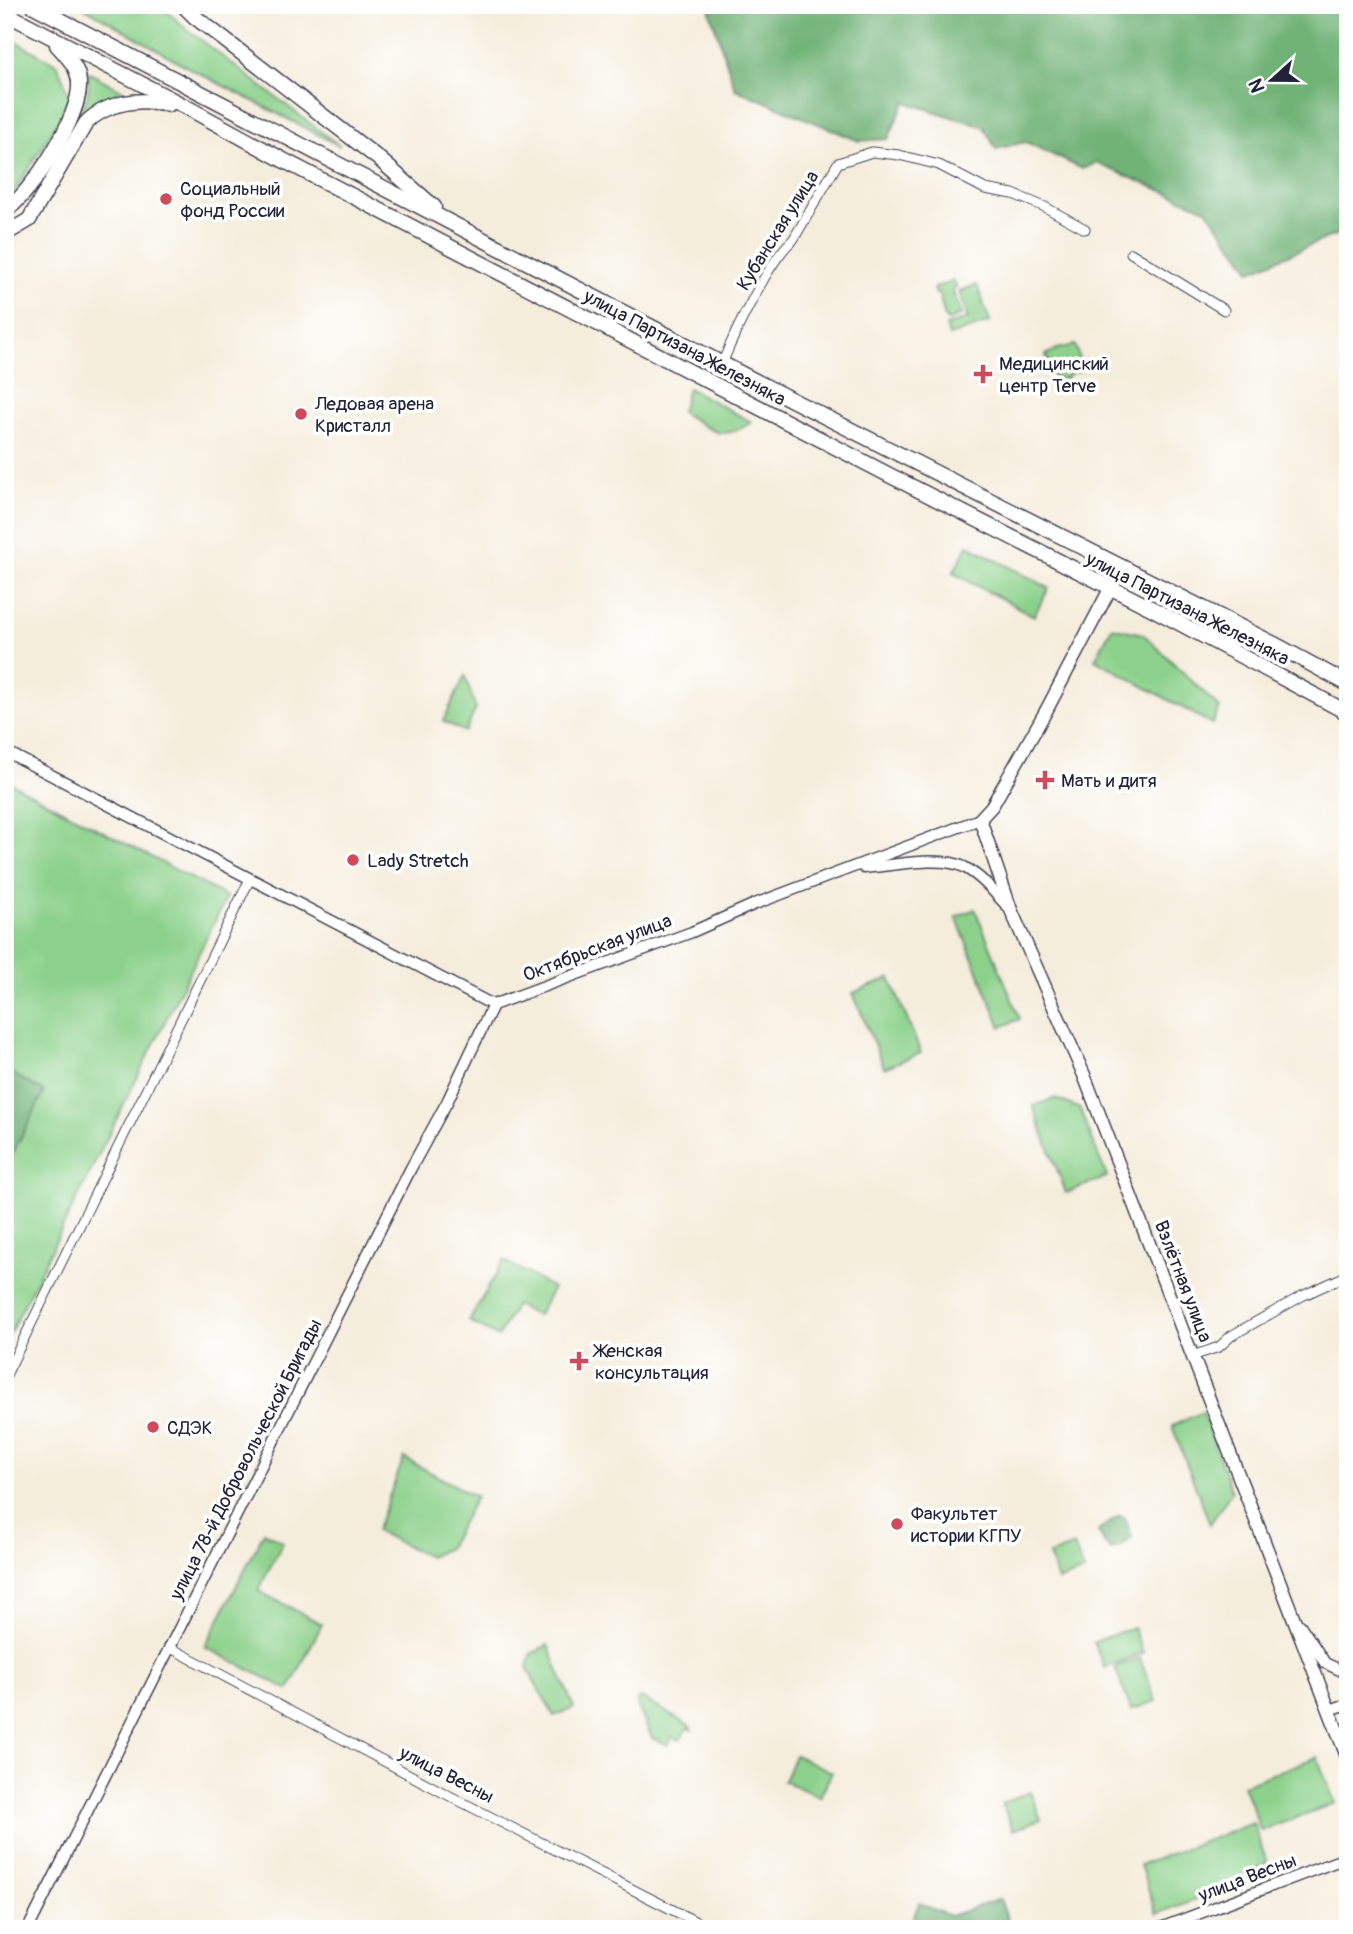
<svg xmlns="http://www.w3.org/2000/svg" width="1353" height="1934" viewBox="0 0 1353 1934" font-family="Pangolin,sans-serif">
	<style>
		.green { fill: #8cd18b; stroke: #577a63; stroke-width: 2 }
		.forest { fill: #71b377; stroke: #4a6a59; stroke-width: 2 }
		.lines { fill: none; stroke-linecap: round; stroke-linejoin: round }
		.minor-casing { stroke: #424053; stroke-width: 11 }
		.tertiary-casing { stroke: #424053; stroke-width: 13 }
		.secondary-casing { stroke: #424053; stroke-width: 15 }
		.primary-casing { stroke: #424053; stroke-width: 17 }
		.minor { stroke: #fff; stroke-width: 9 }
		.tertiary { stroke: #fff; stroke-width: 10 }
		.secondary { stroke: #fff; stroke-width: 12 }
		.primary { stroke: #fff; stroke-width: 14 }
		.poi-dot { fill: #d1495b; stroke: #fff; stroke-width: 2.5 }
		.labels { text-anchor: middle; stroke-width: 7; stroke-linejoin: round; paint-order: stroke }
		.poi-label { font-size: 19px; fill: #22223b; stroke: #fff; text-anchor: start }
		.street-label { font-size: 19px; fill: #22223b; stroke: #fff }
	</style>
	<rect width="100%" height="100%" fill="#fff"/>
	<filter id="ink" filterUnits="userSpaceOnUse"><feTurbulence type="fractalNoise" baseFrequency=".0143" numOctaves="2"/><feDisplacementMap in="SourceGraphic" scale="14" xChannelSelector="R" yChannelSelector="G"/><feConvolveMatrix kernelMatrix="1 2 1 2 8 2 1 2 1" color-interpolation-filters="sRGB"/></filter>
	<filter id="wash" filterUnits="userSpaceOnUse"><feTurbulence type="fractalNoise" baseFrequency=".00686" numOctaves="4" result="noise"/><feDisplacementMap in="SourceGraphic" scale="28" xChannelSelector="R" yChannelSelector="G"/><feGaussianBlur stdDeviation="1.57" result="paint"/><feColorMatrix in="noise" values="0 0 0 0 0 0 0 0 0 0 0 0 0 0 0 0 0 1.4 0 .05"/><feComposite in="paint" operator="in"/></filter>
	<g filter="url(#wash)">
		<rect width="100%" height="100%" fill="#f5eddb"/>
		<g class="green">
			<path d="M 80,5 L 161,5 L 184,27 L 340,146 L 191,69 Z"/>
			<path d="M 8,37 L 58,65 L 69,96 L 63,114 L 9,200 L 5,201 L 5,44 Z"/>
			<path d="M 88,72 L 127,93 L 104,100 L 90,109 L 69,140 C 74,114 93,106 88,72 Z"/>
			<path d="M 954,281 L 956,288 L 952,290 L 962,314 L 948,321 L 945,319 L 939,294 L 936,294 L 934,288 Z"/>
			<path d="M 977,285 L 990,322 L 949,336 L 946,326 L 968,318 L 959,291 Z"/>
			<path d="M 1075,345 L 1083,370 L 1069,374 L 1067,378 L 1054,379 L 1046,355 L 1057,349 Z"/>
			<path d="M 688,388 L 752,422 C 719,444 712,429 681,412 Z"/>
			<path d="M 968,545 L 1049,588 L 1034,616 L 953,573 Z"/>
			<path d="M 1112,627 L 1143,634 L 1220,708 L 1212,724 L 1095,659 Z"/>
			<path d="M 465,676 L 476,709 L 465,732 L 443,721 Z"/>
			<path d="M 5,780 L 227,897 L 5,1343 Z"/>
			<path d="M 975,909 L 1020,1019 L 1001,1027 L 956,917 Z"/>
			<path d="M 890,978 L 921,1053 L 884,1068 L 853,993 Z"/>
			<path d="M 1055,1098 L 1080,1109 L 1107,1177 L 1066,1193 L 1033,1106 Z"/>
			<path d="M 504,1260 L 553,1288 L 537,1316 L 516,1305 L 498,1337 L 469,1321 Z"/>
			<path d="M 1202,1412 L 1232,1491 L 1210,1524 L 1172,1426 Z"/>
			<path d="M 404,1458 L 476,1497 L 448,1548 L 429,1557 L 376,1531 Z"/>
			<path d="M 264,1532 L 283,1542 L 258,1591 L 322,1624 L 289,1690 L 205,1647 Z"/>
			<path d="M 1074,1546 L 1084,1571 L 1058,1581 L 1049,1555 Z"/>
			<path d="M 1133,1627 L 1143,1653 L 1104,1668 L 1094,1642 Z"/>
			<path d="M 548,1645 L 574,1708 L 554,1716 L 527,1668 L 532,1653 Z"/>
			<path d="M 1140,1658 L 1156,1701 L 1131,1710 L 1115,1667 Z"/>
			<path d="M 642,1698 L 690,1726 L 692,1730 L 687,1728 L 680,1740 L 672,1737 L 668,1745 L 652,1738 L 637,1705 L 637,1700 Z"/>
			<path d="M 795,1755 L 832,1772 L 820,1797 L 784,1781 Z"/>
			<path d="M 1317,1757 L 1335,1803 L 1261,1831 L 1243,1785 Z"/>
			<path d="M 1030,1792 L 1041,1819 L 1013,1830 L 1002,1803 Z"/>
			<path d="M 1253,1823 L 1267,1863 L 1236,1883 L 1157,1914 L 1140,1865 Z"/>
		</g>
		<g class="forest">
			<path d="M 708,5 L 1348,5 L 1348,231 L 1327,238 L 1251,271 L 1206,209 L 1096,163 L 1082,169 L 1026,142 L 996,149 L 984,127 L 905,102 L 888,139 L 859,141 L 735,89 Z"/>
			<path d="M 10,1072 L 44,1092 L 5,1169 L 5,1081 Z"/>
			<path d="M 1119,1516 L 1124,1517 L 1132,1537 L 1122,1546 L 1112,1550 L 1104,1543 L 1098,1531 Z"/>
			<path d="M 1000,1899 L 1011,1929 L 909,1929 L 919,1903 L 950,1916 Z"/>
		</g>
	</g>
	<g filter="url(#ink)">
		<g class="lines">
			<g class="minor-casing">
				<g id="minor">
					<path d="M 1131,253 L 1224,310"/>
					<path d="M 722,364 C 734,334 770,258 793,240 L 838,163 L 872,152 L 899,155 L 939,165 L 985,189 L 1013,194 L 1045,207 L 1085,229"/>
					<path d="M 1192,1356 L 1219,1347 L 1231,1336 L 1302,1296 L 1348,1275"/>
					<path d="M 5,1377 L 250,879"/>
					<path d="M 169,1647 L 444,1793 L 710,1929"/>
				</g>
			</g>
			<g class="tertiary-casing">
				<g id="tertiary">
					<path d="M 5,751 L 493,1005 L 692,932 L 755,904 L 980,819"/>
					<path d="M 864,868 C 890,866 941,855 964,867 C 982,877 995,893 1009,908"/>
					<path d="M 1300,1625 L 1325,1663 L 1348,1674"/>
					<path d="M 1329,1710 L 1348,1704"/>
					<path d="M 28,1929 L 411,1168 L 447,1102 L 493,1005"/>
					<path d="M 1158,1929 L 1348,1857"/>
				</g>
			</g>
			<g class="secondary-casing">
				<path id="secondary" d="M 1110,589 L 1046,711 L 992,806 L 980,819 L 1011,910 L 1084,1075 L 1348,1759"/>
			</g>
			<g class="primary-casing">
				<g id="primary">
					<path d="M 32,5 L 794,401 L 1274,644 L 1348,684"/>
					<path d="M 183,5 L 195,17 L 379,159 L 434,207"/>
					<path d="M 5,13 L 188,108 L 283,160 L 891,476 L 1153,609 L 1348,713"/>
					<path d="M 5,211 C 32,193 82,115 79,82 C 78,67 67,56 57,45"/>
					<path d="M 5,234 L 29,220 L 86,123 C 108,101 140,98 169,104"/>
				</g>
			</g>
			<use href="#minor" class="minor"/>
			<use href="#tertiary" class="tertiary"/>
			<use href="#secondary" class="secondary"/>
			<use href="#primary" class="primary"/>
		</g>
	</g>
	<g class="poi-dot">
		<circle cx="166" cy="199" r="7"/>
		<path d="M979.5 363.5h7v7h7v7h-7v7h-7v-7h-7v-7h7z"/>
		<circle cx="301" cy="414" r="7"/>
		<path d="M1041.5 769.5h7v7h7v7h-7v7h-7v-7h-7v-7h7z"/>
		<circle cx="353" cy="860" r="7"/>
		<path d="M575.5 1350.5h7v7h7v7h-7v7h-7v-7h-7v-7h7z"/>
		<circle cx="153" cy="1427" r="7"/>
		<circle cx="897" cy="1524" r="7"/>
	</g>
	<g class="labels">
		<g class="poi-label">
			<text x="180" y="195">Социальный<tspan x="180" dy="22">фонд России</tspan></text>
			<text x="999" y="370">Медицинский<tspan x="999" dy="22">центр Terve</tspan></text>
			<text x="315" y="410">Ледовая арена<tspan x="315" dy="22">Кристалл</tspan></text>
			<text x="1061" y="787">Мать и дитя</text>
			<text x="367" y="867">Lady Stretch</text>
			<text x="595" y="1357">Женская<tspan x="595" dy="22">консультация</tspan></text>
			<text x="167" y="1434">СДЭК</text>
			<text x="911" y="1520">Факультет<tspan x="911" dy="22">истории КГПУ</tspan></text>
		</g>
		<g class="street-label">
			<text transform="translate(777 230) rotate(-58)" y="7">Кубанская улица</text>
			<text transform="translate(685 347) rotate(28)" y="7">улица Партизана Железняка</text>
			<text transform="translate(1188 608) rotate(27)" y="7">улица Партизана Железняка</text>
			<text transform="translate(597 947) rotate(-21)" y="7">Октябрьская улица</text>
			<text transform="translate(1184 1281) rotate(69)" y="7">Взлётная улица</text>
			<text transform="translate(245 1459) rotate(-63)" y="7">улица 78-й Добровольческой Бригады</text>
			<text transform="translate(447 1774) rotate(27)" y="7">улица Весны</text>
			<text transform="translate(1247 1877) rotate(-21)" y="7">улица Весны</text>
		</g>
	</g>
	<rect width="1353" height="1934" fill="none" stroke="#fff" stroke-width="28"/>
	<g transform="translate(1272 80) rotate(249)" stroke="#ffffff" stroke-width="5" paint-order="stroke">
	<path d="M0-5L12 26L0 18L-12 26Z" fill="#22223b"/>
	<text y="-10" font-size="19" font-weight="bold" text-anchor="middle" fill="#22223b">N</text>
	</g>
</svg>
